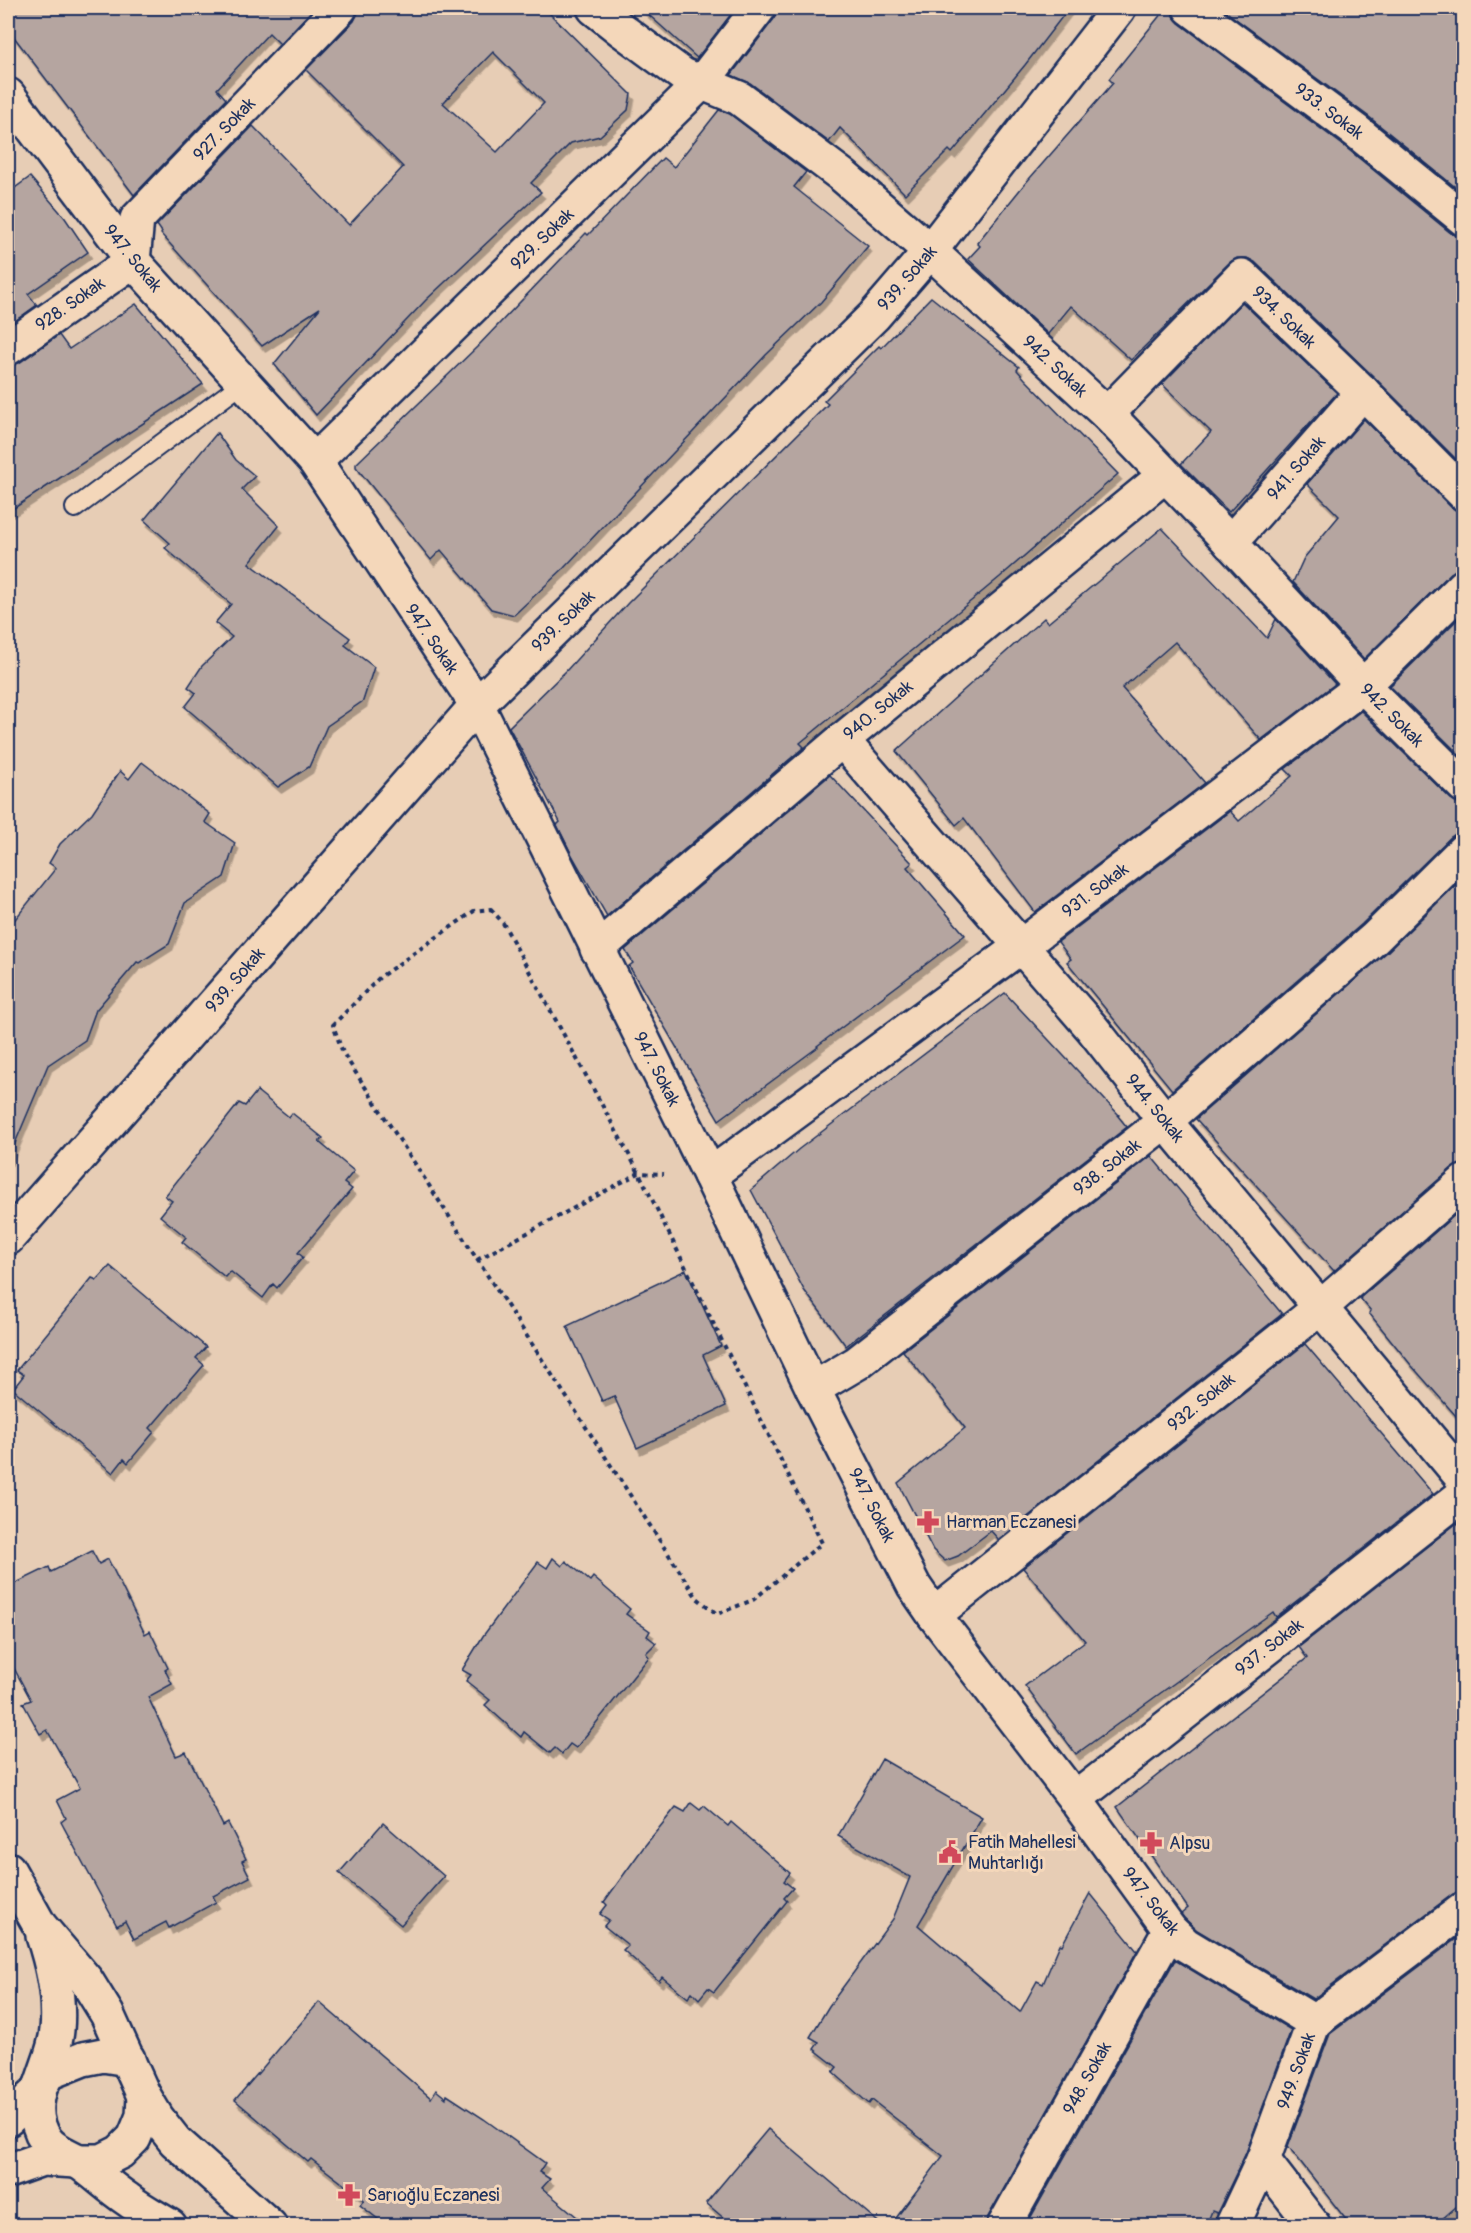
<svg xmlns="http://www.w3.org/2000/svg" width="1471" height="2233" viewBox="0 0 1471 2233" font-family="Pangolin,sans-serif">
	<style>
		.building { fill: #b5a5a0; stroke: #1b2f5e; stroke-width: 1.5; fill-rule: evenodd; filter: url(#shadow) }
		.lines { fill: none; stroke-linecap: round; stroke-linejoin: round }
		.lane-casing { stroke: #1b2f5e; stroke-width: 22 }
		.street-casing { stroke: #1b2f5e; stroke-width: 38 }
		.secondary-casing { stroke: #1b2f5e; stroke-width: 38 }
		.primary-casing { stroke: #1b2f5e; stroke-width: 38 }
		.path { stroke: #1b2f5e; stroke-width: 4; stroke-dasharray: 4.5 4.5; stroke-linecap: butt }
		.lane { stroke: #f4d7ba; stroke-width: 18 }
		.street { stroke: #f4d7ba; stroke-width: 33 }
		.secondary { stroke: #f4d7ba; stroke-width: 33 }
		.primary { stroke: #f4d7ba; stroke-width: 33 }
		.labels { text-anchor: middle; stroke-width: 6; stroke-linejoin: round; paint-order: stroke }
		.street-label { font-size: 18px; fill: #1b2f5e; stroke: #f4d7ba }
		.poi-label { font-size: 18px; fill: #1b2f5e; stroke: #f4d7ba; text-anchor: start }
	</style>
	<defs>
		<filter id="shadow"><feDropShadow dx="3.5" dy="6" stdDeviation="0" flood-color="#0004"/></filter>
	</defs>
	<rect width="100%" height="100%" fill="#e7cdb5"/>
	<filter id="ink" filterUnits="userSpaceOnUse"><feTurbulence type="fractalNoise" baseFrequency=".0167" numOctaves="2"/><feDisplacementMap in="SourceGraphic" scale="12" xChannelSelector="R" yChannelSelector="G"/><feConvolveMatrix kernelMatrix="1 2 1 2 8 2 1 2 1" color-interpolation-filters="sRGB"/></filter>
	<g filter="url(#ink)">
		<g class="building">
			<path d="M 8,8 L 314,8 L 280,44 L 269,33 L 217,89 L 226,99 L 134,195 L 8,29 Z"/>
			<path d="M 358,8 L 544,8 L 631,94 L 628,110 L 600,136 L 571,143 L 531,183 L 541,192 L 426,300 L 316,415 L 274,364 L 320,308 L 262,346 L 161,234 L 162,232 L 157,225 L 253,126 L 349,225 L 403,167 L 306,70 L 354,21 L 358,13 ZM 493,52 L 544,103 L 497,152 L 443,103 Z"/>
			<path d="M 641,8 L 736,8 L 697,58 Z"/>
			<path d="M 777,8 L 1069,8 L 1025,65 L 952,153 L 949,150 L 905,194 L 840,128 L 829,142 L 750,83 L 731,75 L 774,19 Z"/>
			<path d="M 1166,8 L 1172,8 L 1173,16 L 1179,23 L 1344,146 L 1452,234 L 1464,237 L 1464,467 L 1376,379 L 1255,262 L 1247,258 L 1237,258 L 1229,263 L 1131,360 L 1071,306 L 1048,334 L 968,259 L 980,246 L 977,243 L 1023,186 L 1113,83 L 1109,79 Z"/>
			<path d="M 1221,8 L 1464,8 L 1464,194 L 1368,116 Z"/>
			<path d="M 719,110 L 730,114 L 806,172 L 794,187 L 868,246 L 821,302 L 766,355 L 564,568 L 514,615 L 491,609 L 441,550 L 431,560 L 356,467 L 356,464 L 477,347 L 586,233 L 588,235 L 663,158 L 674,167 Z"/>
			<path d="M 30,177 L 65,218 L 88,252 L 28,294 L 37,305 L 8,326 L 8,193 Z"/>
			<path d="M 931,297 L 1019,367 L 1017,370 L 1025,379 L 1118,474 L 1000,577 L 800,743 L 804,747 L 607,916 L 572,855 L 557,825 L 560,822 L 509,727 L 566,671 L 628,603 L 828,404 L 824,401 L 879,346 L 881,348 Z"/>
			<path d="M 1242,302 L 1337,393 L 1229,512 L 1181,464 L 1211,432 L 1162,384 Z"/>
			<path d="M 136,304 L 203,384 L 8,512 L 8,366 L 19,363 L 59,335 L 69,349 Z"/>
			<path d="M 1364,419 L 1451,507 L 1464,512 L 1464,568 L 1451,573 L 1364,659 L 1293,582 L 1304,558 L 1339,516 L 1307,484 Z"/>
			<path d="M 217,433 L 236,460 L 255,476 L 242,489 L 279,526 L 249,563 L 350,638 L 345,645 L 374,667 L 363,701 L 327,726 L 309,767 L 278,787 L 185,707 L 196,693 L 188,687 L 202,666 L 232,637 L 215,623 L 231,604 L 165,548 L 170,543 L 144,520 Z"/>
			<path d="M 1162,528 L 1267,638 L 1276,619 L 1335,684 L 1261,740 L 1175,642 L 1122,688 L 1205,783 L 1035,912 L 964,818 L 956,825 L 896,751 L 1044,618 L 1048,623 Z"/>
			<path d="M 1464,613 L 1464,759 L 1390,686 Z"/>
			<path d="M 1361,711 L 1451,799 L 1464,804 L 1464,832 L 1451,837 L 1362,924 L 1172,1090 L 1067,962 L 1071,959 L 1058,942 L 1230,811 L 1239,821 L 1292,776 L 1285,769 Z"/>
			<path d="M 142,762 L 210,814 L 205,822 L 235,843 L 224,877 L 185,903 L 169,944 L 139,963 L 137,962 L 96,1010 L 85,1040 L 48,1065 L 8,1160 L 8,928 L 56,868 L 49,863 L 60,844 L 92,813 L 120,771 L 129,779 Z"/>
			<path d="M 830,775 L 912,863 L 907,867 L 965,935 L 817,1046 L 818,1047 L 719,1120 L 629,966 L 633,963 L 625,950 Z"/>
			<path d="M 1464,877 L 1464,1164 L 1452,1168 L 1334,1271 L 1196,1119 L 1387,952 Z"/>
			<path d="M 1005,993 L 1119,1115 L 1118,1116 L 1127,1127 L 846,1346 L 804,1290 L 751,1190 L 799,1149 Z"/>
			<path d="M 257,1091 L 289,1117 L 292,1113 L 323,1138 L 319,1142 L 354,1171 L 344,1183 L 352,1189 L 298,1253 L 303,1257 L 277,1288 L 273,1284 L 263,1298 L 230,1271 L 225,1277 L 182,1242 L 186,1237 L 160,1216 L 172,1201 L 165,1196 L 239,1103 L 245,1106 Z"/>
			<path d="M 1151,1156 L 1282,1314 L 999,1540 L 991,1531 L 958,1556 L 945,1561 L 933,1550 L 898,1483 L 965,1428 L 903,1351 Z"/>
			<path d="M 1464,1207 L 1464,1425 L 1411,1365 L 1369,1313 L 1371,1311 L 1360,1298 Z"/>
			<path d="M 110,1266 L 206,1347 L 196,1358 L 204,1365 L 150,1428 L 154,1432 L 128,1463 L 124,1459 L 113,1473 L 13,1389 L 24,1375 L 17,1370 L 92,1278 L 97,1280 Z"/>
			<path d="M 686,1270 L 721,1346 L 703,1355 L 726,1406 L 637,1448 L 614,1396 L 602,1401 L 567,1326 Z"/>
			<path d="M 1305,1344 L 1433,1494 L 1276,1617 L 1273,1612 L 1076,1754 L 1025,1686 L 1085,1641 L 1023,1568 Z"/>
			<path d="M 1457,1523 L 1464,1530 L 1464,1891 L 1453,1894 L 1313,1999 L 1197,1930 L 1184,1918 L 1181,1914 L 1188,1908 L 1117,1807 L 1307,1658 L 1299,1647 Z"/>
			<path d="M 92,1551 L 99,1564 L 108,1559 L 145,1634 L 150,1631 L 168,1668 L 165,1670 L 172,1684 L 148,1697 L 176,1756 L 186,1752 L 223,1826 L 228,1823 L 246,1859 L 242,1861 L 250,1877 L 213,1896 L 216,1902 L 169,1928 L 166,1922 L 134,1939 L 125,1921 L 117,1926 L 61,1822 L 66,1818 L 57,1800 L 80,1788 L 47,1730 L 40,1734 L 23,1703 L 31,1700 L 8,1657 L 8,1587 L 49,1567 L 51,1572 Z"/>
			<path d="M 553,1558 L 562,1566 L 566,1561 L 590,1581 L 593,1577 L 630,1609 L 626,1614 L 650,1631 L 647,1636 L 656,1643 L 646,1653 L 649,1657 L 576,1748 L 570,1744 L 562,1754 L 555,1748 L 550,1753 L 524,1732 L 521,1737 L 485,1705 L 490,1700 L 466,1681 L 471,1675 L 462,1670 L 483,1636 L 538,1562 L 547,1568 Z"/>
			<path d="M 882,1759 L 982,1817 L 918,1925 L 1020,2012 L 1037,1981 L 1043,1984 L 1060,1944 L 1062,1945 L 1090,1893 L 1137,1951 L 988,2217 L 985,2226 L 890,2226 L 943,2156 L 872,2100 L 869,2104 L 833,2072 L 837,2067 L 814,2049 L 819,2042 L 810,2037 L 829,2006 L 893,1919 L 910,1877 L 838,1836 Z"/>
			<path d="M 691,1803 L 700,1810 L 704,1806 L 728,1826 L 731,1822 L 790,1873 L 784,1881 L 793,1888 L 784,1898 L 787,1901 L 714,1992 L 708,1988 L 699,1999 L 692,1992 L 688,1998 L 662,1977 L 659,1981 L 623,1950 L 628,1945 L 604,1926 L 609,1920 L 600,1914 L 607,1905 L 604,1902 L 643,1848 L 676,1807 L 685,1812 Z"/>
			<path d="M 383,1823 L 444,1876 L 401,1925 L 339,1873 Z"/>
			<path d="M 1464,1933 L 1464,2200 L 1434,2226 L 1351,2226 L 1288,2146 L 1330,2034 Z"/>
			<path d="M 1175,1960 L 1291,2030 L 1246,2153 L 1217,2213 L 1212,2211 L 1206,2226 L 1026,2226 Z"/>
			<path d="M 319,2002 L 431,2098 L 436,2090 L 446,2098 L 447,2095 L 484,2119 L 545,2163 L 539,2172 L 550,2179 L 542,2188 L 588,2226 L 387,2226 L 360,2205 L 364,2200 L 311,2159 L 308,2162 L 235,2100 Z"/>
			<path d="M 768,2129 L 883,2226 L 733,2226 L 706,2203 Z"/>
		</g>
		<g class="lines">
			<g class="lane-casing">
				<path id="lane" d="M 75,508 L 243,383"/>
			</g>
			<g class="street-casing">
				<g id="street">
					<path d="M 594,8 L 623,31 L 683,75 L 739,98 L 843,176 L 930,251 L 1107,414 L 1226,538 L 1363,686 L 1464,786"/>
					<path d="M 1190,8 L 1356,131 L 1464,219"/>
					<path d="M 8,95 L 133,261 L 315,461 L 477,705 L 710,1175 L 813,1389 L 914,1586 L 934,1615 L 1075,1799 L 1170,1930 L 1186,1945 L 1314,2022"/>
					<path d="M 8,348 L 133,261 L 137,219 L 340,8"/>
					<path d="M 1107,414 L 1242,276 L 1363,392 L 1464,494"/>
					<path d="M 315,461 L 702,82 L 759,8"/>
					<path d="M 1230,543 L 1363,392"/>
					<path d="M 842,740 L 1092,1028 L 1165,1121 L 1464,1480"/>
					<path d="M 597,949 L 842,740 L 1164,476"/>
					<path d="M 710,1175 L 1020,947 L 1363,686 L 1464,586"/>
					<path d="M 8,1238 L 477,705 L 874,316 L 930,251 L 1119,8"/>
					<path d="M 813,1389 L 857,1363 L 1165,1121 L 1375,938 L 1464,850"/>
					<path d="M 934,1615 L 1320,1308 L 1464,1182"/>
					<path d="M 1075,1799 L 1464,1494"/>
					<path d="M 1263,2160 L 1314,2226"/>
					<path d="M 1004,2226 L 1170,1930"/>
					<path d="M 1232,2226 L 1263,2160 L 1314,2022 L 1464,1909"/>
				</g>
			</g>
			<g class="secondary-casing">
				<g id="secondary">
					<path d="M 8,1869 L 40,1926 L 86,1980 L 107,2014 L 144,2096 L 157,2118 L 175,2141 L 270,2226"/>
					<path d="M 43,1936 C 53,1966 60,1998 57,2030 C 54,2068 21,2102 46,2140 C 53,2150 65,2154 76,2160 C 94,2172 109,2187 127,2199 C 140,2209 155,2217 170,2226"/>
					<path d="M 40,2087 L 48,2073 L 83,2059 L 103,2055 L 128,2059"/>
					<path d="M 76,2161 L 102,2161 L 120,2152 L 134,2138 L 143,2116 L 144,2096"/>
				</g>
			</g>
			<g class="primary-casing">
				<g id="primary">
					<path d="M 8,2119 L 38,2091"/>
					<path d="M 8,2171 L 42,2159 L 76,2161"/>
				</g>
			</g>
			<g class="path">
				<path d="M 491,909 L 503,923 L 639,1173 L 822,1543 L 753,1600 L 717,1614 L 697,1598 L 343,1053 L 333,1025 L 380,977 L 474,911 Z"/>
				<path d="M 477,1260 L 639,1173 L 664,1174"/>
			</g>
			<use href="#lane" class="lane"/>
			<use href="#street" class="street"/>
			<use href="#secondary" class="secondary"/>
			<use href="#primary" class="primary"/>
		</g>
	</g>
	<defs>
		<g id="pharmacy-bare" transform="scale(1.8)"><path d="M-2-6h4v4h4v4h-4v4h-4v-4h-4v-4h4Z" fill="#d1495b" stroke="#f4d7ba" stroke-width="2.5" paint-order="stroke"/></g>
		<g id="civic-bare" transform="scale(1.8)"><path d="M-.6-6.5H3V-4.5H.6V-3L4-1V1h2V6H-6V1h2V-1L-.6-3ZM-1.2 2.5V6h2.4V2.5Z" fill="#d1495b" stroke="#f4d7ba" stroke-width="2.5" paint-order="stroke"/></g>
	</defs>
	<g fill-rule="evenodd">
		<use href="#pharmacy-bare" x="928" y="1522"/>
		<use href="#pharmacy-bare" x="1151" y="1843"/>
		<use href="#civic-bare" x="950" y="1852"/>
		<use href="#pharmacy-bare" x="349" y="2195"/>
	</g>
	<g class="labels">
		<g class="street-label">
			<text transform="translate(1329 111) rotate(37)" y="6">933. Sokak</text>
			<text transform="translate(224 129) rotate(-46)" y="6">927. Sokak</text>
			<text transform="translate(542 239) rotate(-44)" y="6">929. Sokak</text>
			<text transform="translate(133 258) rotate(51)" y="6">947. Sokak</text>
			<text transform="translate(907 278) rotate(-49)" y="6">939. Sokak</text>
			<text transform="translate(70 304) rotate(-35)" y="6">928. Sokak</text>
			<text transform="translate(1284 317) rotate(44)" y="6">934. Sokak</text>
			<text transform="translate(1055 366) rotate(43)" y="6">942. Sokak</text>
			<text transform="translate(1296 468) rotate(-49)" y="6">941. Sokak</text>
			<text transform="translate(563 621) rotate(-44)" y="6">939. Sokak</text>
			<text transform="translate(432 639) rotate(56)" y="6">947. Sokak</text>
			<text transform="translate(878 710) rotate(-39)" y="6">940. Sokak</text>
			<text transform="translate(1392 715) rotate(45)" y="6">942. Sokak</text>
			<text transform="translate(1095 890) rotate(-37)" y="6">931. Sokak</text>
			<text transform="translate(235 980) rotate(-49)" y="6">939. Sokak</text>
			<text transform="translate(657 1069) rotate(63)" y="6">947. Sokak</text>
			<text transform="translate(1155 1108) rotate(51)" y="6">944. Sokak</text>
			<text transform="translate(1107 1167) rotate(-38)" y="6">938. Sokak</text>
			<text transform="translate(1201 1402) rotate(-39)" y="6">932. Sokak</text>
			<text transform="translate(872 1505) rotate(63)" y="6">947. Sokak</text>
			<text transform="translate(1269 1647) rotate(-38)" y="6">937. Sokak</text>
			<text transform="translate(1151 1901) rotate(52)" y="6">947. Sokak</text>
			<text transform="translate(1296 2071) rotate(-70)" y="6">949. Sokak</text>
			<text transform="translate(1087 2078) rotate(-61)" y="6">948. Sokak</text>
		</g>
		<g class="poi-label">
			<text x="946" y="1528">Harman Eczanesi</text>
			<text x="968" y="1848">Fatih Mahellesi<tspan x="968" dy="21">Muhtarlığı</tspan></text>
			<text x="1169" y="1849">Alpsu</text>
			<text x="367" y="2201">Sarıoğlu Eczanesi</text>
		</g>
	</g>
	<rect width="1471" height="2233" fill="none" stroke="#f4d7ba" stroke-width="30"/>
	<rect x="15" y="15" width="1441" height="2203" fill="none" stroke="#1b2f5e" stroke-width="2" filter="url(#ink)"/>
</svg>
